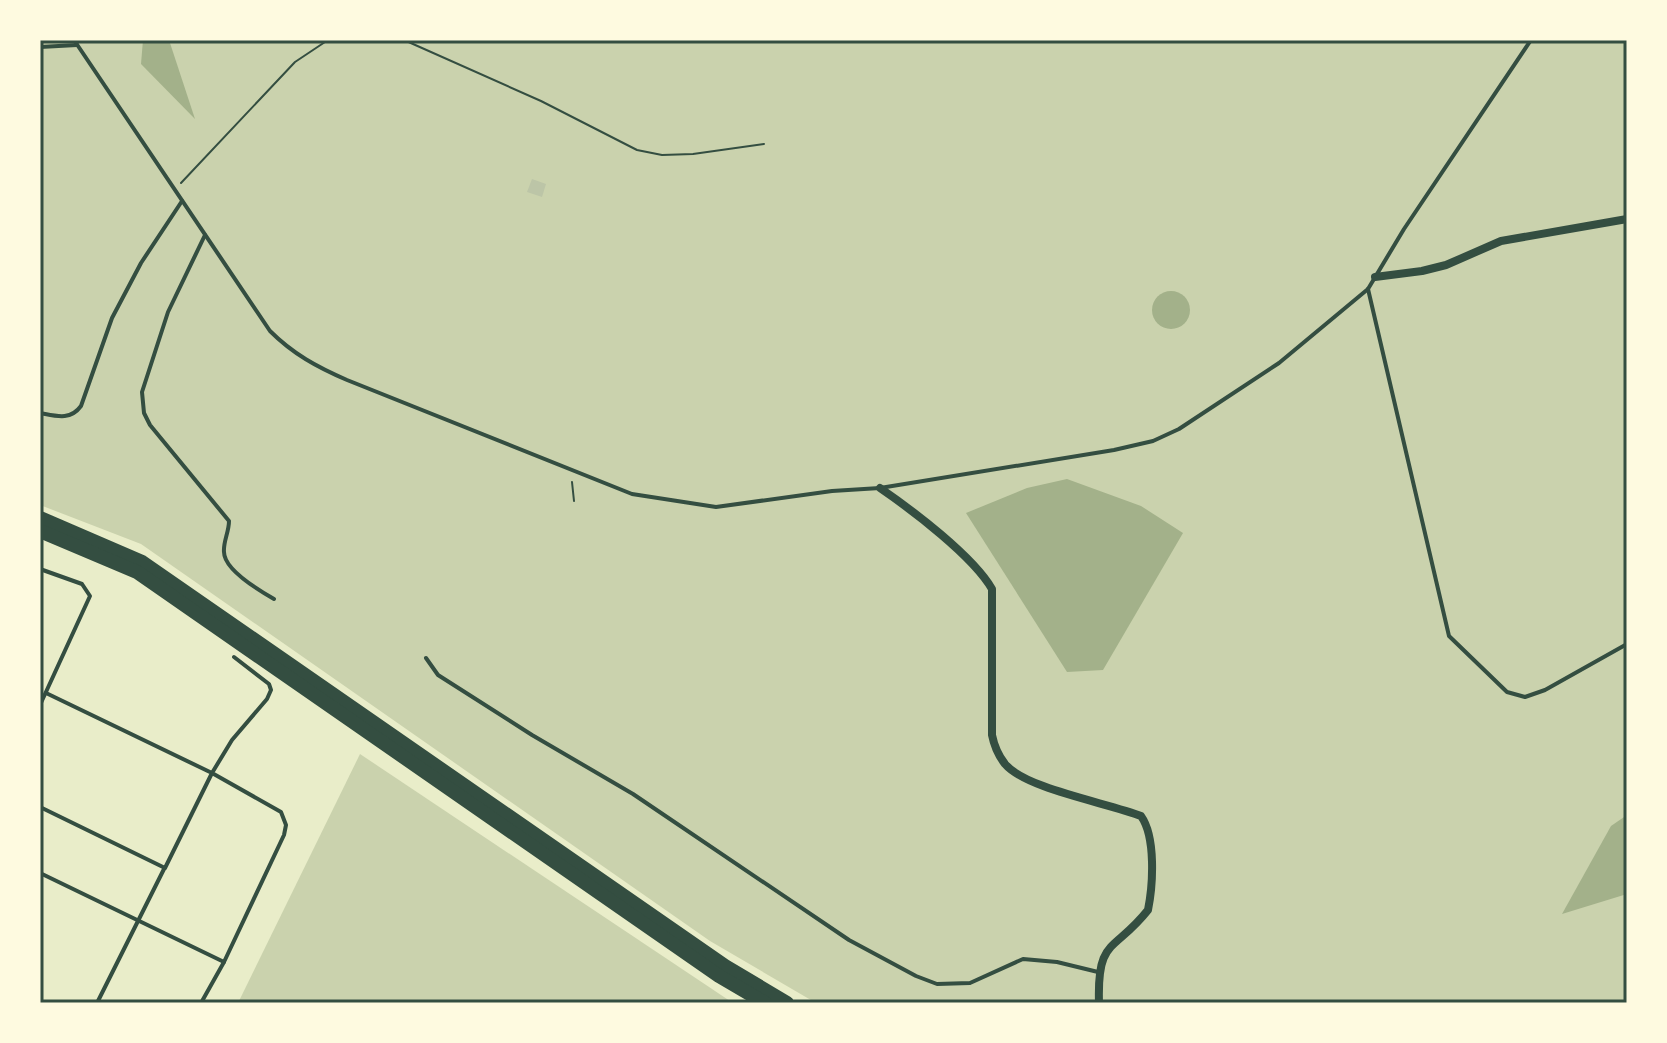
<svg xmlns="http://www.w3.org/2000/svg" width="1667" height="1043" viewBox="0 0 1667 1043" font-family="'PT Sans',sans-serif">
	<style>
		.green { fill: #cad2ad }
		.water { fill: #a3b18a }
		.building { fill: #bcc5a7 }
		.lines { fill: none; stroke-linecap: round; stroke-linejoin: round }
		.path { stroke: #344e41; stroke-width: 2 }
		.service { stroke: #344e41; stroke-width: 4 }
		.minor { stroke: #344e41; stroke-width: 8 }
		.primary { stroke: #344e41; stroke-width: 14 }
		.neatline { fill: none; stroke: #344e41; stroke-width: 3 }
	</style>
	<rect width="100%" height="100%" fill="#e9edc9"/>
	<g class="green">
		<path d="M 40,40 L 1627,40 L 1627,1003 L 816,1003 L 710,941 L 141,544 L 40,505 Z"/>
		<path d="M 360,754 L 733,1003 L 238,1003 Z"/>
	</g>
	<g class="water">
		<path d="M 143,40 L 167,40 L 170,43 L 195,119 L 141,64 Z"/>
		<circle cx="1171" cy="310" r="19"/>
		<path d="M 1067,479 L 1141,506 L 1183,533 L 1103,670 L 1067,672 L 966,513 L 1027,488 Z"/>
		<path d="M 1627,815 L 1627,894 L 1562,914 L 1611,826 Z"/>
	</g>
	<path class="building" d="M 532,179 L 546,184 L 542,197 L 527,192 Z"/>
	<g class="lines">
		<g class="path">
			<path d="M 404,40 L 541,101 L 637,150 L 662,155 L 693,154 L 764,144"/>
			<path d="M 181,183 L 295,62 L 328,40"/>
			<path d="M 572,482 L 574,501"/>
		</g>
		<g class="service">
			<path d="M 74,40 L 270,331 C 293,354 317,367 347,380 L 632,494 L 716,507 L 832,491 L 880,488 L 1114,450 L 1153,441 L 1179,429 L 1279,363 L 1368,289 L 1404,229 L 1531,40"/>
			<path d="M 40,47 L 77,45"/>
			<path d="M 205,235 L 168,312 L 142,392 L 144,413 L 150,425 L 229,521 C 229,532 223,542 224,552 C 224,570 260,591 274,599"/>
			<path d="M 1368,289 L 1449,636 L 1507,692 L 1525,697 L 1545,690 L 1627,644"/>
			<path d="M 40,413 C 56,416 70,421 81,406 L 112,318 L 141,263 L 182,201"/>
			<path d="M 40,569 L 82,584 L 90,596 L 40,705"/>
			<path d="M 426,658 L 438,675 L 532,735 L 633,794 L 849,940 L 916,976 L 937,984 L 970,983 L 1023,959 L 1057,962 L 1098,972"/>
			<path d="M 40,807 L 165,868 L 212,773 L 46,693"/>
			<path d="M 40,873 L 224,962"/>
			<path d="M 97,1003 L 164,869"/>
			<path d="M 201,1003 L 224,962 L 284,835 L 286,825 L 281,812 L 212,773 L 232,740 L 267,699 L 271,690 L 269,684 L 234,657"/>
		</g>
		<g class="minor">
			<path d="M 1375,277 L 1422,271 L 1446,265 L 1501,241 L 1627,219"/>
			<path d="M 880,488 C 912,510 973,556 992,589 L 992,735 C 994,745 998,755 1005,764 C 1026,789 1108,803 1141,816 C 1156,837 1153,885 1148,910 C 1114,953 1097,937 1099,1003"/>
		</g>
		<g class="primary">
			<path d="M 40,518 L 142,562 L 725,966 L 787,1003"/>
			<path d="M 40,531 L 137,572 L 719,976 L 765,1003"/>
		</g>
	</g>
	<rect width="1667" height="1043" fill="none" stroke="#fefae0" stroke-width="84"/>
	<rect x="42" y="42" width="1583" height="959" class="neatline"/>
</svg>
